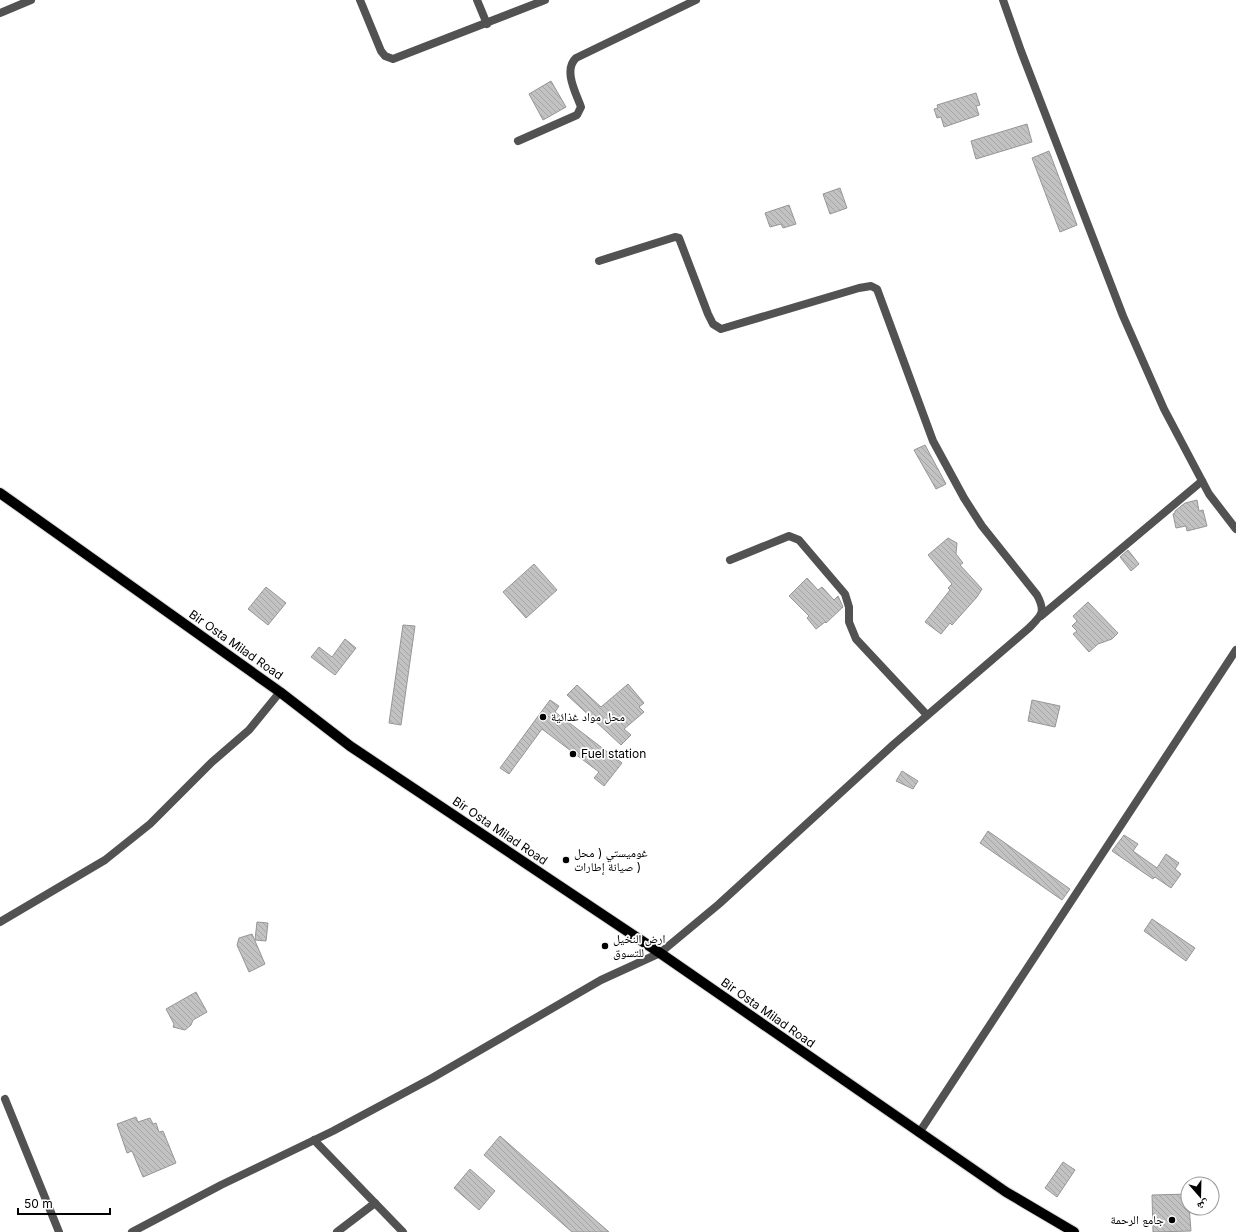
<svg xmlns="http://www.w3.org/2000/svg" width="1236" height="1232" viewBox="0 0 1236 1232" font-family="Inter,'Noto Naskh Arabic',sans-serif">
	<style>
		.building { fill: url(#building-back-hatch); stroke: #969696 }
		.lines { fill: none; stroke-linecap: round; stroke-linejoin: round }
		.primary-casing { stroke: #dbdbdb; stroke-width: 12 }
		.minor { stroke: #525252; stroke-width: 8 }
		.primary { stroke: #000; stroke-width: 10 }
		.poi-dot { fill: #000; stroke: #fff; stroke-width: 1.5 }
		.labels { text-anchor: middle; stroke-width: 3.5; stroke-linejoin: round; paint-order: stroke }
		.street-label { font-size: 12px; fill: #000; stroke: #fff }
		.poi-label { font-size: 12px; fill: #000; stroke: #fff; text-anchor: start }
	</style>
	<defs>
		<pattern id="building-back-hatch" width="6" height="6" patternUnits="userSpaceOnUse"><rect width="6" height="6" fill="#c2c2c2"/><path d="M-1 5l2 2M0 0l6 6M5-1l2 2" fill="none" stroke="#a5a5a5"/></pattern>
	</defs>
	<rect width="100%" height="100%" fill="#fff"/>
	<g class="building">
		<path d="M 551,81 L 566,107 L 543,120 L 529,94 Z"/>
		<path d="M 976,93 L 980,105 L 976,106 L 979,115 L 944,127 L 941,117 L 937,118 L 934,109 L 938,108 L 937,105 Z"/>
		<path d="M 1027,124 L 1032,142 L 976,159 L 971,141 Z"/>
		<path d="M 1049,151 L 1077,225 L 1060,232 L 1032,158 Z"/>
		<path d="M 840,188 L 847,208 L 830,214 L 823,194 Z"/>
		<path d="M 789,205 L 796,224 L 783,228 L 781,224 L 770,227 L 765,213 Z"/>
		<path d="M 925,445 L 946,484 L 936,489 L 914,450 Z"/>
		<path d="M 1197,500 L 1199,511 L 1203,510 L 1207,526 L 1187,531 L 1186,526 L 1176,528 L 1173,514 L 1175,513 L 1175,511 L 1185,503 Z"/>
		<path d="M 948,538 L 957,543 L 956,554 L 963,563 L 960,565 L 982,589 L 977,597 L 952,625 L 950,623 L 941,634 L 925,622 L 950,590 L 948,588 L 952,584 L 928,555 Z"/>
		<path d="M 1128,550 L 1139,564 L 1131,571 L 1120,557 Z"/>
		<path d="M 534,564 L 557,590 L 526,618 L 503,592 Z"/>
		<path d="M 807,578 L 818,590 L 822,587 L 834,600 L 838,596 L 843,607 L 826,623 L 825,622 L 816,629 L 807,618 L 809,616 L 789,596 Z"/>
		<path d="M 266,587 L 286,603 L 268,625 L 248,609 Z"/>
		<path d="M 1088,602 L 1118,633 L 1112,639 L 1098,644 L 1089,652 L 1073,634 L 1077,631 L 1072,626 L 1077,621 L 1073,616 Z"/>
		<path d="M 403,625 L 415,626 L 401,725 L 389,723 Z"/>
		<path d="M 345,639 L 356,648 L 335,675 L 311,657 L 319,647 L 332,657 Z"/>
		<path d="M 628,684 L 644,703 L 639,707 L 644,712 L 624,729 L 631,735 L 621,745 L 567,695 L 577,685 L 601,707 Z"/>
		<path d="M 550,700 L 559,706 L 555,712 L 622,763 L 604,786 L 594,778 L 599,772 L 542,729 L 509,774 L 500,768 Z"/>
		<path d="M 1032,700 L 1060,706 L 1055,727 L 1028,721 Z"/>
		<path d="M 902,771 L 918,781 L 913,789 L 896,781 Z"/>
		<path d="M 988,831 L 1070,889 L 1062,900 L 980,843 Z"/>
		<path d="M 1124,835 L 1138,844 L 1133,851 L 1157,868 L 1166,854 L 1179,863 L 1175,869 L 1181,874 L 1171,888 L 1155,877 L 1153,879 L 1112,851 Z"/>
		<path d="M 1152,919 L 1195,948 L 1186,961 L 1144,931 Z"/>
		<path d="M 257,922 L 268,923 L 266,941 L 255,940 Z"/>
		<path d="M 252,934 L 265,964 L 249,972 L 237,945 L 239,938 Z"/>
		<path d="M 196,992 L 207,1012 L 193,1020 L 191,1025 L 185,1030 L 173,1027 L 174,1024 L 166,1009 Z"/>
		<path d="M 136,1117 L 138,1122 L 150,1118 L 153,1124 L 156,1123 L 159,1132 L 163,1131 L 176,1163 L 143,1177 L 132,1151 L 127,1153 L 117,1124 Z"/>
		<path d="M 500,1136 L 609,1232 L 572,1232 L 484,1155 Z"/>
		<path d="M 1063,1162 L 1075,1170 L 1057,1197 L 1045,1188 Z"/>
		<path d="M 470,1169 L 495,1191 L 479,1210 L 454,1188 Z"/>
		<path d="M 1188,1194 L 1191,1231 L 1153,1232 L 1152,1195 Z"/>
	</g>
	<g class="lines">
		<g class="primary-casing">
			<path id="primary" d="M 0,493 L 280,692 L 350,746 L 660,953 L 1006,1192 L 1074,1232"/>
		</g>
		<g class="minor">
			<path d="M 360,0 L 381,51 L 385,56 L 393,59 L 545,0"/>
			<path d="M 477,0 L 487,24"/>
			<path d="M 1003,0 L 1021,51 L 1123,316 L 1164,409 L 1209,494 L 1236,529"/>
			<path d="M 0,13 L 31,0"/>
			<path d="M 518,141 L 577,115 L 581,107 C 576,93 563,70 576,58 L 696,0"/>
			<path d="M 730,560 L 789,536 L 799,540 L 845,594 L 849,607 L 849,622 L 856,639 L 927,715"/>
			<path d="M 1041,616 L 1202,481"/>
			<path d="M 0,922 L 105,860 L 150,824 L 212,762 L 249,730 L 280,692"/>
			<path d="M 5,1099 L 59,1232"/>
			<path d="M 919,1133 L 1236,650"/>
			<path d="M 314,1140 L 403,1232"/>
			<path d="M 132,1232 L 221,1185 L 333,1131 L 432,1078 L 601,980 L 660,953 L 719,904 L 894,744 L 1029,628 C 1042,615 1046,612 1037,595 L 982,526 L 964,498 L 933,441 L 877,289 L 871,286 L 859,288 L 721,329 L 713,324 L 708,314 L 679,238 L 675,237 L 599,261"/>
			<path d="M 337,1232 L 375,1203"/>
		</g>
		<use href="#primary" class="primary"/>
	</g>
	<g class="poi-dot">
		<circle cx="543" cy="717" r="4"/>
		<circle cx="573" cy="754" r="4"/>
		<circle cx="566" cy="860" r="4"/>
		<circle cx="605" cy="946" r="4"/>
		<circle cx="1172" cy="1220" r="4"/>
	</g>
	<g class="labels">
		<g class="street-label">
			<text transform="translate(236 645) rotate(35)" y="4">Bir Osta Milad Road</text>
			<text transform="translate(500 831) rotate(34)" y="4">Bir Osta Milad Road</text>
			<text transform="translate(768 1013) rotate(35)" y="4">Bir Osta Milad Road</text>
		</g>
		<g class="poi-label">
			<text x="551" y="721">محل مواد غذائية</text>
			<text x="581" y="758">Fuel station</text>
			<text x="574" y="857">غوميستي ( محل<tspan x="574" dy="14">صيانة إطارات )</tspan></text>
			<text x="613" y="943">ارض النخيل<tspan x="613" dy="14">للتسوق</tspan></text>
			<text x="1164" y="1224" text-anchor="end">جامع الرحمة</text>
		</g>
	</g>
	<g transform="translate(1200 1196) rotate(160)"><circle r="19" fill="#ffffff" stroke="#999999"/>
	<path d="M0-3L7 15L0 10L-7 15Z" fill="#000000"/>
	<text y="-6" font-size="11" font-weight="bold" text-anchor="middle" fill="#000000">ش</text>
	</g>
	<path d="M18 1208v6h92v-6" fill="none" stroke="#000000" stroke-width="2"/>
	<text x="24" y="1208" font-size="12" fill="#000000" stroke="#ffffff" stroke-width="3" paint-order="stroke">50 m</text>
</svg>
